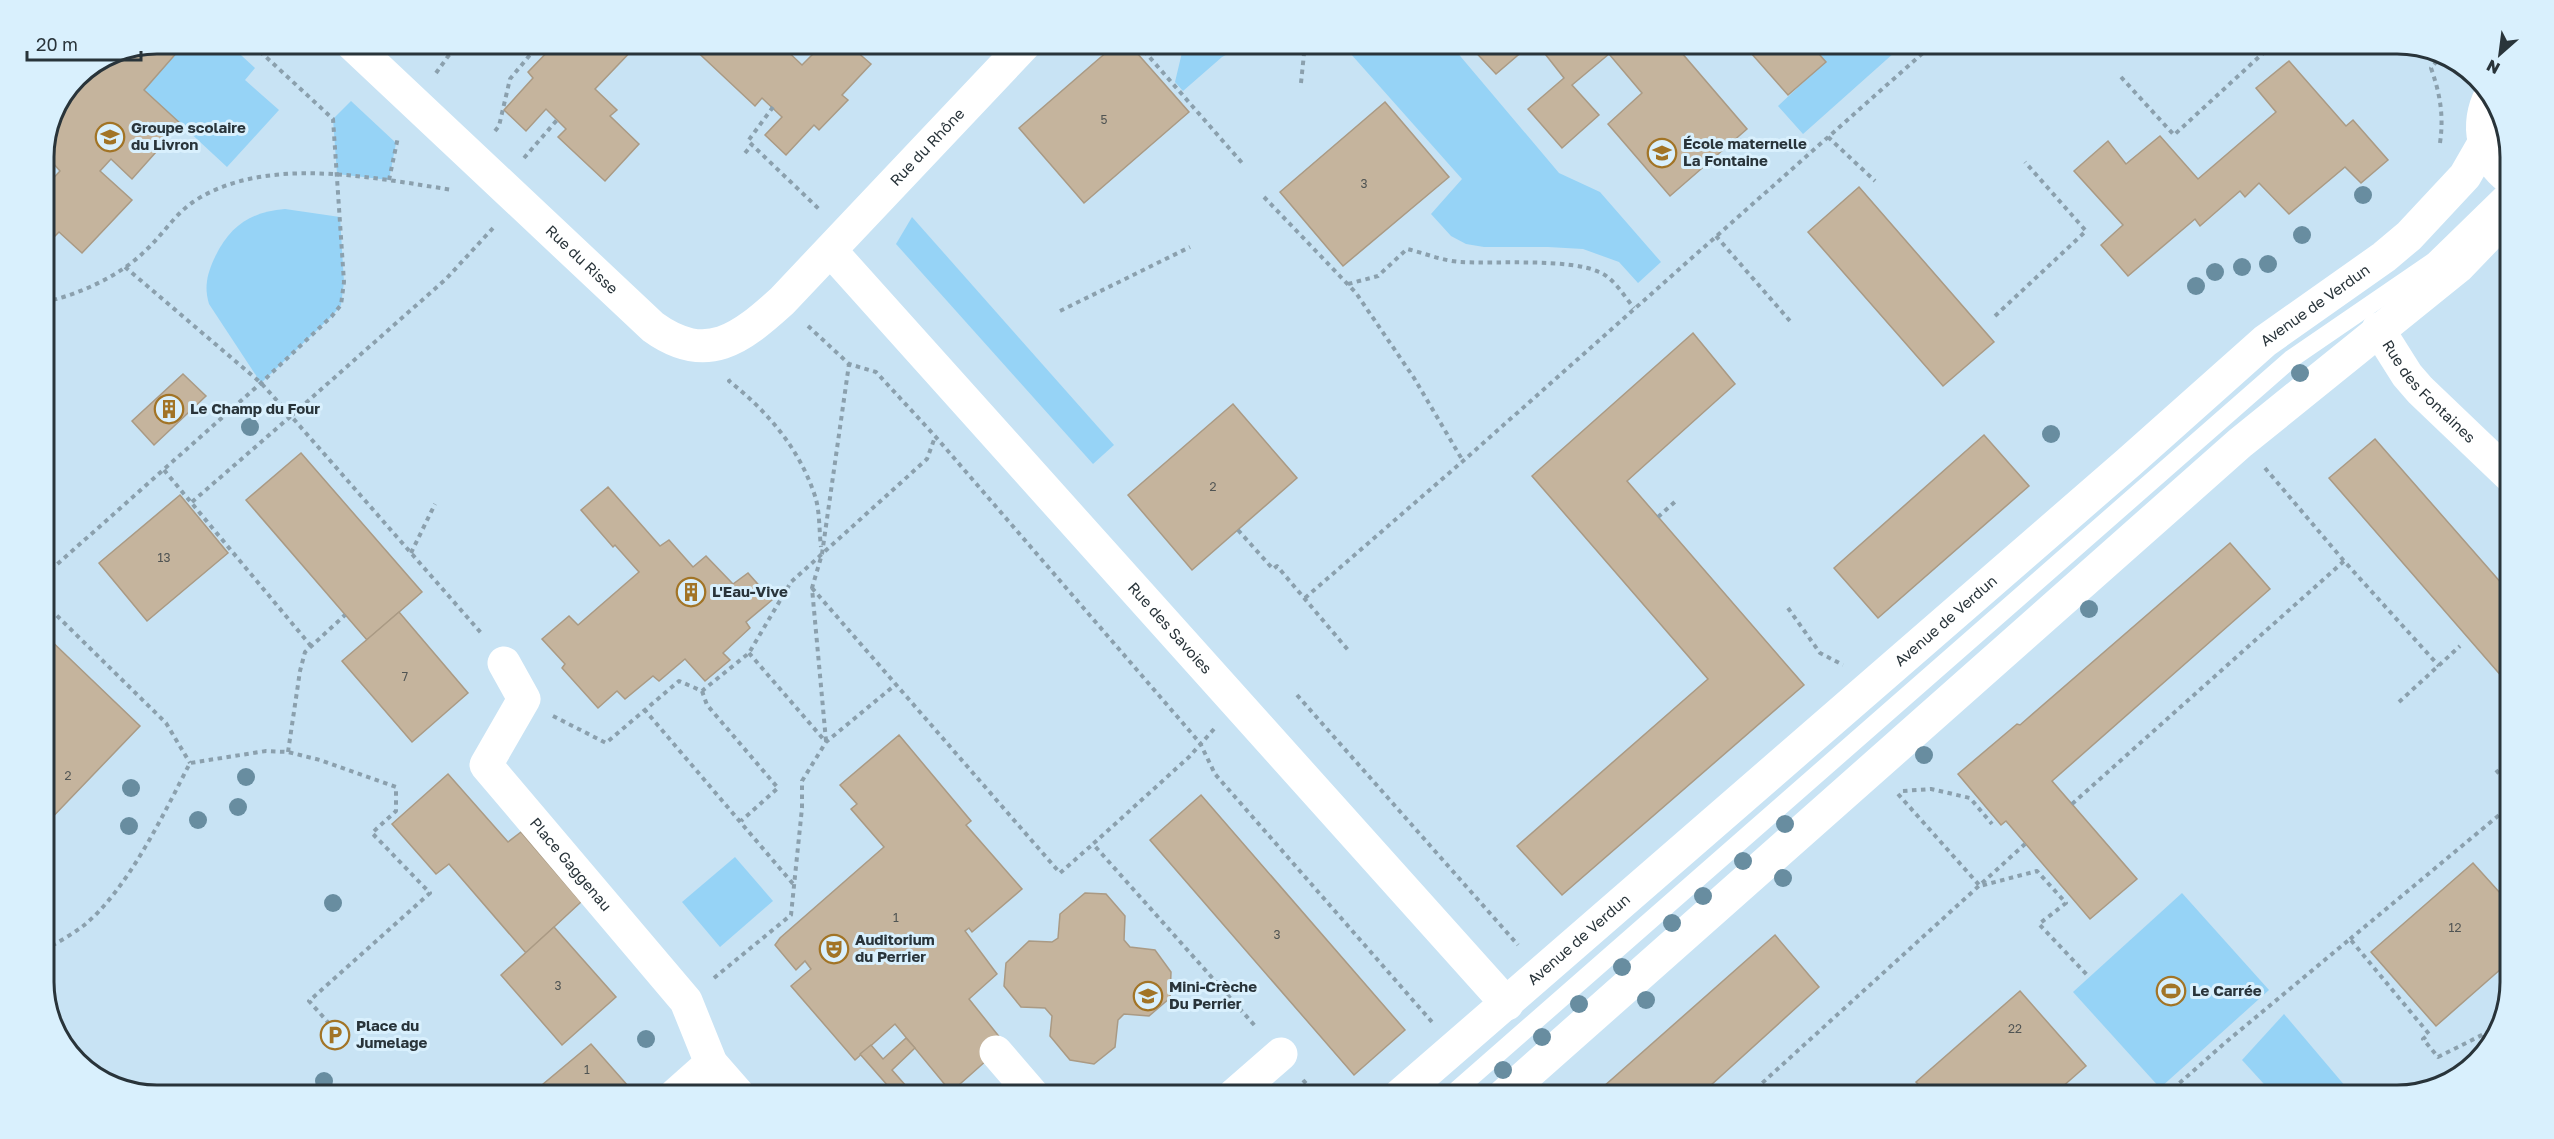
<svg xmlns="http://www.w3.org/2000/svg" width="2554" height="1139" viewBox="0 0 2554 1139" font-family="'Golos Text',sans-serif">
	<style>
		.green { fill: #96d3f6 }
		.building { fill: #c5b49d; stroke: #aa9a84; stroke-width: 1.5 }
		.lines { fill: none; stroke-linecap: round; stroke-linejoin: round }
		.path { stroke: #8ba0ad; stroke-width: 4; stroke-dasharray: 4.5 4.5; stroke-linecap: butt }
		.lane { stroke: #fff; stroke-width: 18 }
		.street { stroke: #fff; stroke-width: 33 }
		.secondary { stroke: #fff; stroke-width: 33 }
		.tree { fill: #688da0 }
		.labels { text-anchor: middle; stroke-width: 6; stroke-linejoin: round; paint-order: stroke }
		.number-label { font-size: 12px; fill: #505453 }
		.poi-label { font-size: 15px; font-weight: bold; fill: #29343a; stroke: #d9f0fd; text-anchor: start }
		.street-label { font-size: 15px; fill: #29343a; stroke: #d9f0fd }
		.rim { fill: none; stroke: #29343a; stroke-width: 3 }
	</style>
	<rect width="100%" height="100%" fill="#c8e3f4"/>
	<g class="green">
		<path d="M 173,44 L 229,44 L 255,68 L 245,80 L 279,110 L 227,167 L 144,90 L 179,49 Z"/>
		<path d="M 1184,44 L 1246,44 L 1222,57 L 1183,91 L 1175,82 Z"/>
		<path d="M 1342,44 L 1450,44 L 1559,173 L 1600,192 L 1661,262 L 1638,283 L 1619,262 L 1583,249 L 1548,247 L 1484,247 L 1466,244 L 1451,236 L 1431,214 L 1462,179 Z"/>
		<path d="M 1810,44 L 1904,44 L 1803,134 L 1778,106 L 1825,62 Z"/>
		<path d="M 351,101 L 396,143 L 389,180 L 337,174 L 333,119 Z"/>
		<path d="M 285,209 L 340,217 L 344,282 L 341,305 L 332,316 L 261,383 L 209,304 C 204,287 207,275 214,259 C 229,227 249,212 285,209 Z"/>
		<path d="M 912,217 L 1114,445 L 1093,464 L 896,244 Z"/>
		<path d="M 735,857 L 773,901 L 720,947 L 682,902 Z"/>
		<path d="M 2182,893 L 2269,990 L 2160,1088 L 2073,992 Z"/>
		<path d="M 2284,1014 L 2346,1087 L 2336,1095 L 2274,1095 L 2242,1060 Z"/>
	</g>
	<g class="building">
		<path d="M 157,44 L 173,44 L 180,49 L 144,90 L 181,124 L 132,179 L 111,159 L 100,171 L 132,200 L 82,253 L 59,232 L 44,247 L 44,188 L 60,171 L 51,161 L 44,169 L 44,150 L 77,77 L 114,52 Z"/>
		<path d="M 555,44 L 562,48 L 567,44 L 638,44 L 595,89 L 617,110 L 610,116 L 639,144 L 605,181 L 558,137 L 566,129 L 546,109 L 526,131 L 504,110 L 533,78 L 528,72 Z"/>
		<path d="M 689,44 L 766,44 L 774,51 L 780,44 L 802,65 L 823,44 L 848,44 L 871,64 L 842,95 L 848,100 L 819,130 L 814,125 L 786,155 L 765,135 L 782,117 L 762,98 L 755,106 Z"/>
		<path d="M 1116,44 L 1129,44 L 1189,112 L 1084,203 L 1019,128 Z"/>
		<path d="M 1468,44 L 1531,44 L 1496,74 Z"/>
		<path d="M 1540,44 L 1690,44 L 1681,52 L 1747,129 L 1670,196 L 1608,124 L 1642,93 L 1609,54 L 1572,85 L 1599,115 L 1562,148 L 1528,109 L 1564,78 L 1538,45 Z"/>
		<path d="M 1743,44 L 1810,44 L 1826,62 L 1788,95 Z"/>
		<path d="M 2289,61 L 2346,126 L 2353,120 L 2388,160 L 2361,183 L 2345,167 L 2289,214 L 2259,183 L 2245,197 L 2240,191 L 2200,226 L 2195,219 L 2128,276 L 2101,245 L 2123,225 L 2074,171 L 2108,141 L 2126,164 L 2160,136 L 2198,179 L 2276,112 L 2256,88 Z"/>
		<path d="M 1385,102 L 1449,177 L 1343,266 L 1280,192 Z"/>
		<path d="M 1859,187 L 1994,342 L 1943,386 L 1808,232 Z"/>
		<path d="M 1693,333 L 1735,384 L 1627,481 L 1804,685 L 1562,895 L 1517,846 L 1708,679 L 1532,476 Z"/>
		<path d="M 183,374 L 206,396 L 154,445 L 132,421 Z"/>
		<path d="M 1233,404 L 1297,478 L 1192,570 L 1128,495 Z"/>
		<path d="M 1984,435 L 2029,486 L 1878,618 L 1834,568 Z"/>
		<path d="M 2375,439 L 2510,593 L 2510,686 L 2329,478 Z"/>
		<path d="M 301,453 L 422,592 L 367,640 L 246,500 Z"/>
		<path d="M 608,487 L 660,546 L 669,540 L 693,567 L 706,556 L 733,584 L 748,573 L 772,600 L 746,622 L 750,628 L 723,653 L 730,660 L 705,681 L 685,659 L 659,681 L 653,676 L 625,699 L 617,691 L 598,708 L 562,668 L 565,664 L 542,639 L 569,616 L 578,625 L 639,572 L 615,545 L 613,547 L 581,510 Z"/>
		<path d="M 180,495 L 228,553 L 147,621 L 99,563 Z"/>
		<path d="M 2230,543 L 2270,589 L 2052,781 L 2137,879 L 2090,919 L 2006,821 L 2001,825 L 1958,774 L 2017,724 L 2020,725 Z"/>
		<path d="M 399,612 L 468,693 L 412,742 L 342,661 Z"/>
		<path d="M 44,634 L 140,726 L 44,826 Z"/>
		<path d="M 899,735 L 971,821 L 966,825 L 1022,889 L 972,932 L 969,928 L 965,931 L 997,974 L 969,999 L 1005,1044 L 951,1092 L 895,1024 L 855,1060 L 791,986 L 811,969 L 805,961 L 796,970 L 775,945 L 780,938 L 884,847 L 851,809 L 857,804 L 840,785 Z"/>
		<path d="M 448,774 L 508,842 L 521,832 L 581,902 L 526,953 L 449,864 L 436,874 L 392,824 Z"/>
		<path d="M 1201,795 L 1405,1030 L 1354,1075 L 1150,840 Z"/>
		<path d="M 2473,863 L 2510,904 L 2510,961 L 2436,1026 L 2371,952 Z"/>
		<path d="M 1085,893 L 1106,894 L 1125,916 L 1124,940 L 1130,947 L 1155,950 L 1171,972 L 1170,998 L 1149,1016 L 1124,1014 L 1118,1020 L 1115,1047 L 1094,1064 L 1070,1060 L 1050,1036 L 1052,1016 L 1045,1008 L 1021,1007 L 1004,986 L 1006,963 L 1029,941 L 1052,942 L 1058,938 L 1060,914 Z"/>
		<path d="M 554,927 L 616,997 L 562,1045 L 501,975 Z"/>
		<path d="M 1775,935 L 1819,987 L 1700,1095 L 1594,1095 Z"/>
		<path d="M 2020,991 L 2086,1066 L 2053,1095 L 1928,1095 L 1916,1082 Z"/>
		<path d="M 906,1038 L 915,1048 L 892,1070 L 914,1095 L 896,1095 L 860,1054 L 871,1045 L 883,1059 Z"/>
		<path d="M 591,1044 L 636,1095 L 530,1095 Z"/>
		<path d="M 975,1088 L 995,1091 L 999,1095 L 967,1095 Z"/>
	</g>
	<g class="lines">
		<g class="path">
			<path d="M 1138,44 L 1243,164"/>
			<path d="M 436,73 L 457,44"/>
			<path d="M 2121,77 L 2174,135 L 2273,44"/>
			<path d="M 1301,83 L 1305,44"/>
			<path d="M 773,107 L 748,141 L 820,210"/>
			<path d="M 495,131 L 499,126 L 510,79 L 539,44"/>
			<path d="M 1828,137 L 1875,181"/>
			<path d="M 2440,143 C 2444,115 2440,94 2431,68 L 2443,54"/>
			<path d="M 745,153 L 752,145"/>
			<path d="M 524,158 L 557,120"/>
			<path d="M 389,180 L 398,137"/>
			<path d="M 1264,197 L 1356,293 L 1414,378 L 1463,461"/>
			<path d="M 1716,236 L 1790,321"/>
			<path d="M 125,267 L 261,383 L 291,416 L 446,279 L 494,227"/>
			<path d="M 1348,284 L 1378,276 L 1407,249 C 1424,253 1443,261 1461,262 C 1496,264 1569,258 1599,272 C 1614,278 1624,296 1634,308"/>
			<path d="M 44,302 C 78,295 120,276 145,251 C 162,236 174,215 193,202 C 265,154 373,178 453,190"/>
			<path d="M 1060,311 L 1190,247"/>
			<path d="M 1995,316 L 2086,231 L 2025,162"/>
			<path d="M 808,326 L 849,364 L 876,372 L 935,436 L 1200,743 L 1215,774 L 1432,1022"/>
			<path d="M 731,380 L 729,381 C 768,412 799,448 815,496 C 820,511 819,531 821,547"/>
			<path d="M 2265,468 L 2344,561"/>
			<path d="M 164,470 L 311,646"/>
			<path d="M 192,502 L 291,416 L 482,634"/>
			<path d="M 1658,517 L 1678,499"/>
			<path d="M 1238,530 L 1273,569 L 1277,566 L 1348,650"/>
			<path d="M 411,553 L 435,504"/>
			<path d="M 44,576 L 261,383 L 332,316 L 341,305 L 344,282 L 333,119 L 252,44"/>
			<path d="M 812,588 L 1060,873 L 1093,844"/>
			<path d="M 1305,598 L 1463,461 L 1933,44"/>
			<path d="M 44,603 L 166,723 L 190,763"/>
			<path d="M 1788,608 L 1820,653 L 1843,665"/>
			<path d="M 749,653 L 825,741"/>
			<path d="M 702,691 L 707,705 L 778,788 L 741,821"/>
			<path d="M 1297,695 L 1518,945"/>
			<path d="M 2399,702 L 2460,646"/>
			<path d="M 644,709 L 794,885"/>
			<path d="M 553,716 L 606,743 L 679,681 L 702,691 L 749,653 L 791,582 L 927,459 L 935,437"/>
			<path d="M 1214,729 L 1189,757 L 1093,844 L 1256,1027"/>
			<path d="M 826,741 L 812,588 L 822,554 L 849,364"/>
			<path d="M 288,752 L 300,671 L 305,652 L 345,615"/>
			<path d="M 2496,770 L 2510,786"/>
			<path d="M 1903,791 L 1931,789 L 1970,798 L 1992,824"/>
			<path d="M 1898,794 L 1980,886 L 2037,871 L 2066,903 L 2039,924 L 2089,977"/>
			<path d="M 2072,804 L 2344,561 L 2439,666"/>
			<path d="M 2350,939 L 2510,806"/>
			<path d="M 44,950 C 57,943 71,935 83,926 C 128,890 164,813 190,763 L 266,751 L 288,752 L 320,760 L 396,787 L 396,811 L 372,833 L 430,893 L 309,1001 L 334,1029"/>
			<path d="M 714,978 L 791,915 L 802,808 L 802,781 L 826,742 L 895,685"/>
			<path d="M 2483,1035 L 2485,1046"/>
			<path d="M 1303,1080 L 1316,1095"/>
			<path d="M 1749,1095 L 2025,844"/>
			<path d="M 2166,1095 L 2226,1042 L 2350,939 L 2429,1034 L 2423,1039 L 2438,1057 L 2502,1025"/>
		</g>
		<path class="lane" d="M 1451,1095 L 2291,359 L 2434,261 L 2510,187"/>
		<g class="street">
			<path id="s1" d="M 352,44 L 653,327 C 707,366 741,338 782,301 L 1025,44"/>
			<path id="s2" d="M 831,251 L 1507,1004"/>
			<path id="s3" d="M 2378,329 L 2407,375 L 2420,390 L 2510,476"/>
			<path id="s4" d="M 504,663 L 524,699 L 486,765 L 686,1001 L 711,1063 L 739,1095"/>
			<path d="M 996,1052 L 1033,1095"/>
			<path d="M 675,1095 L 711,1063"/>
			<path d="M 1234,1095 L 1281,1054"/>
		</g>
		<g class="secondary">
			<path d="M 2491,94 C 2475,125 2482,158 2510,179"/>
			<path id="s5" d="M 1400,1095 L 2128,463 L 2265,341 L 2384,257 L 2409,236 L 2465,176 L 2484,143"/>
			<path d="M 1504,1095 L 2240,443 L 2458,267 L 2510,213"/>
		</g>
	</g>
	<g class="tree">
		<circle cx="2363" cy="195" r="9"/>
		<circle cx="2302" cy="235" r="9"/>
		<circle cx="2268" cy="264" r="9"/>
		<circle cx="2242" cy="267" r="9"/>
		<circle cx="2215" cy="272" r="9"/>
		<circle cx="2196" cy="286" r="9"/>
		<circle cx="2300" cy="373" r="9"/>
		<circle cx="250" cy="427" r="9"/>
		<circle cx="2051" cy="434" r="9"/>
		<circle cx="2089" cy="609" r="9"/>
		<circle cx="1924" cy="755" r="9"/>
		<circle cx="246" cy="777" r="9"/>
		<circle cx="131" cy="788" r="9"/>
		<circle cx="238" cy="807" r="9"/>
		<circle cx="198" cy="820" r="9"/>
		<circle cx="1785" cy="824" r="9"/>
		<circle cx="129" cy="826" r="9"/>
		<circle cx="1743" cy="861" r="9"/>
		<circle cx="1783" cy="878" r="9"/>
		<circle cx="1703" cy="896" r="9"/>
		<circle cx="333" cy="903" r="9"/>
		<circle cx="1672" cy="923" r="9"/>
		<circle cx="1622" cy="967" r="9"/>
		<circle cx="1646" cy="1000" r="9"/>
		<circle cx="1579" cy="1004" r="9"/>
		<circle cx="1542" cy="1037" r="9"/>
		<circle cx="646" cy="1039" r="9"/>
		<circle cx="1503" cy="1070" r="9"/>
		<circle cx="324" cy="1081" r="9"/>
	</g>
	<defs>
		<g id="school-ring" transform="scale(1.5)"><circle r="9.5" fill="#d9f0fd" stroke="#a27426" stroke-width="1.5"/><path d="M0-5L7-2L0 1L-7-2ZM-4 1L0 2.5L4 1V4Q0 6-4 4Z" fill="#a27426"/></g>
		<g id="building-ring" transform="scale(1.5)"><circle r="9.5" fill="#d9f0fd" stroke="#a27426" stroke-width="1.5"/><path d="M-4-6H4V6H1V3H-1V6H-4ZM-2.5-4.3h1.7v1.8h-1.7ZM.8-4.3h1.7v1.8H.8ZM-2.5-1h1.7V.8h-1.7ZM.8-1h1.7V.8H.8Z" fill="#a27426"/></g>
		<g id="theatre-ring" transform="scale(1.5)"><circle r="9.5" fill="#d9f0fd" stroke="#a27426" stroke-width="1.5"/><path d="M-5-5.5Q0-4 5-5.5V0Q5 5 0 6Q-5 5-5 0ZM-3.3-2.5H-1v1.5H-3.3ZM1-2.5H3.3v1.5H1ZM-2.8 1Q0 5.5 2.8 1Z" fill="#a27426"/></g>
		<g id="stadium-ring" transform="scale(1.5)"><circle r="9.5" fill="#d9f0fd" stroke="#a27426" stroke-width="1.5"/><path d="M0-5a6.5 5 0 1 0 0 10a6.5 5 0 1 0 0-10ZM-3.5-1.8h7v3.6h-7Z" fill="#a27426"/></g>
		<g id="parking-ring" transform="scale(1.5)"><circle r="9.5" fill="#d9f0fd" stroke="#a27426" stroke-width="1.5"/><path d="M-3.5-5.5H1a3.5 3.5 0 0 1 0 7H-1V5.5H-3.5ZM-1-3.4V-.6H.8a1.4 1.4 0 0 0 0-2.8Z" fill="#a27426"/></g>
	</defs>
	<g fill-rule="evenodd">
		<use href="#school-ring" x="110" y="137"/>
		<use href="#school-ring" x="1662" y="153"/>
		<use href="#building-ring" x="169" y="409"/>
		<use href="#building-ring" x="691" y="592"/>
		<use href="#theatre-ring" x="834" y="949"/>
		<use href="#stadium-ring" x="2171" y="991"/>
		<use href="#school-ring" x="1148" y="996"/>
		<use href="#parking-ring" x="335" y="1035"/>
	</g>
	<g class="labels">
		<g class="number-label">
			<text x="1104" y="124">5</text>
			<text x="1364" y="188">3</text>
			<text x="1213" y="491">2</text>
			<text x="164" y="562">13</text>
			<text x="405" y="681">7</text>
			<text x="68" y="780">2</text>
			<text x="896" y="922">1</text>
			<text x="2455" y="932">12</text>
			<text x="1277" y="939">3</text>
			<text x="558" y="990">3</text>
			<text x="2015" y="1033">22</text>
			<text x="587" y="1074">1</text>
		</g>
		<g class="poi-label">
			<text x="131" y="133">Groupe scolaire<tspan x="131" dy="17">du Livron</tspan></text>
			<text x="1683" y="149">École maternelle<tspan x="1683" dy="17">La Fontaine</tspan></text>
			<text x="190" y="414">Le Champ du Four</text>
			<text x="712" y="597">L'Eau-Vive</text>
			<text x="855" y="945">Auditorium<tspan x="855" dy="17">du Perrier</tspan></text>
			<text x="1169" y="992">Mini-Crèche<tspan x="1169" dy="17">Du Perrier</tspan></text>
			<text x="2192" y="996">Le Carrée</text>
			<text x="356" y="1031">Place du<tspan x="356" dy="17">Jumelage</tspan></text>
		</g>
		<g class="street-label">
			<text dy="5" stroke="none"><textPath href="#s1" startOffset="772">Rue du Rhône</textPath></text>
			<text dy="5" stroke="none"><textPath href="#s1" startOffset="315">Rue du Risse</textPath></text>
			<text dy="5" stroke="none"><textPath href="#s5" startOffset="1209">Avenue de Verdun</textPath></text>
			<text dy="5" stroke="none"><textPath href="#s3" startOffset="81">Rue des Fontaines</textPath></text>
			<text dy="5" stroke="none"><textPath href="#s5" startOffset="723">Avenue de Verdun</textPath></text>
			<text dy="5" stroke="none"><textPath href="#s2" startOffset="507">Rue des Savoies</textPath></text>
			<text dy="5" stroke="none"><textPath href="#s4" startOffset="248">Place Gaggenau</textPath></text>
			<text dy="5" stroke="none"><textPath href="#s5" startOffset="237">Avenue de Verdun</textPath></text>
		</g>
	</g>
	<path d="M0 0H2554V1139H0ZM157 54H2397A103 103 0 0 1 2500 157V982A103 103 0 0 1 2397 1085H157A103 103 0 0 1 54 982V157A103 103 0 0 1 157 54Z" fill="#d9f0fd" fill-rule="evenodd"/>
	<path class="rim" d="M157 54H2397A103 103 0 0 1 2500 157V982A103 103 0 0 1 2397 1085H157A103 103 0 0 1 54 982V157A103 103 0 0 1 157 54Z"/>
	<g transform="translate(2500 54) rotate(208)" stroke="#d9f0fd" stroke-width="4.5" paint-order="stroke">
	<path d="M0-4.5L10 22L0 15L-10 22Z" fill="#29343a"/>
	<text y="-9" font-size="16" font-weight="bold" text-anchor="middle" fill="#29343a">N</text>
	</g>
	<path d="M27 51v9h114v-9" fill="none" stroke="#29343a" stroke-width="3"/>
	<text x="36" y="51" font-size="18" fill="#29343a" stroke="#d9f0fd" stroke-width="4.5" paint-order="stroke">20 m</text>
</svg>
